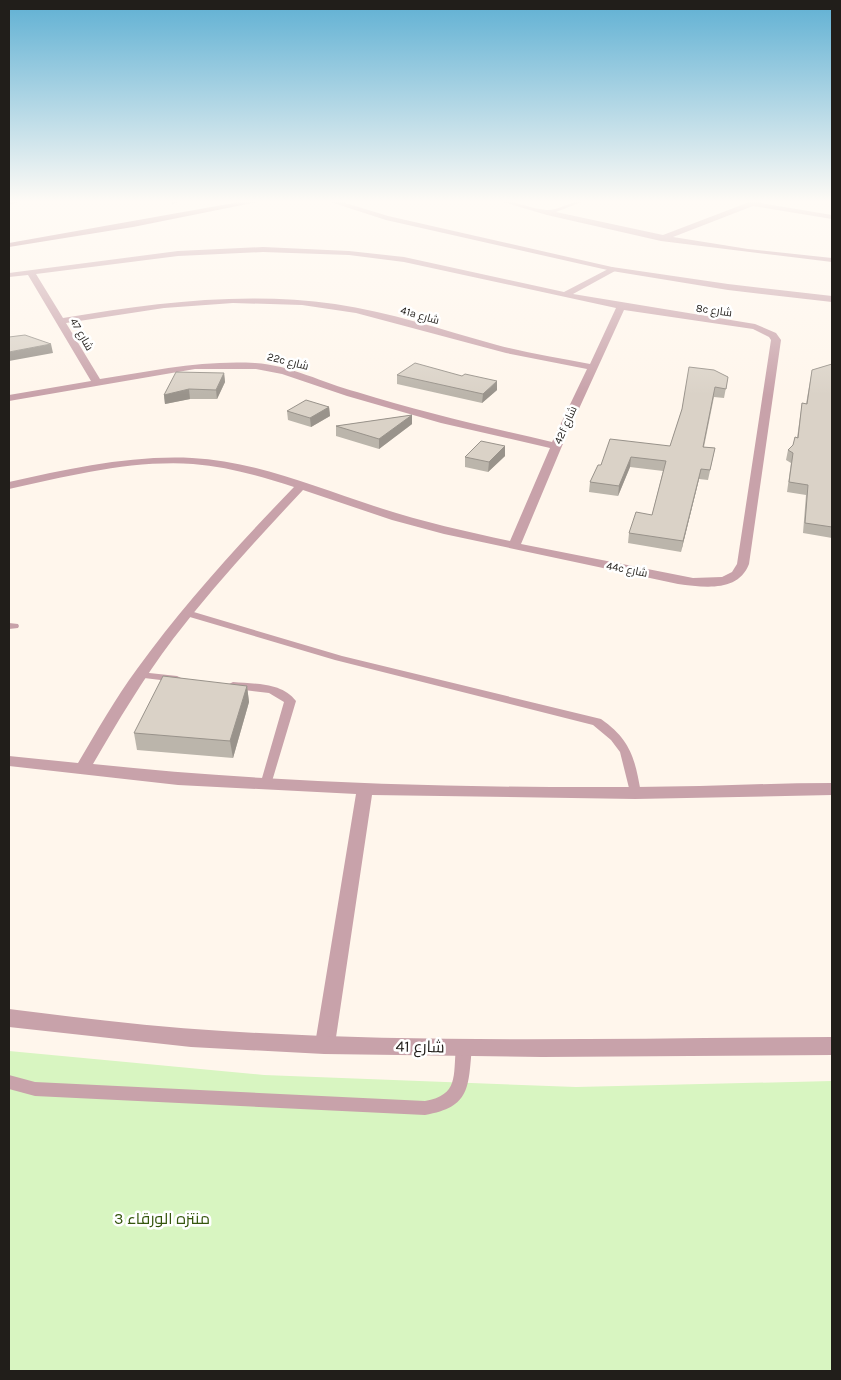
<svg xmlns="http://www.w3.org/2000/svg" width="841" height="1380" viewBox="0 0 841 1380" font-family="Karla,Cairo,sans-serif">
	<style>
		.green { fill: #d8f5c1 }
		.lines { fill: none; stroke-linecap: round; stroke-linejoin: round }
		.service { fill: #c8a2aa; fill-rule: evenodd }
		.minor { fill: #c8a2aa; fill-rule: evenodd }
		.tertiary { fill: #c8a2aa; fill-rule: evenodd }
		.secondary { fill: #ae7885; fill-rule: evenodd }
		.wall { fill: #bbb5ab }
		.shaded-wall { fill: #99938b }
		.building { fill: #dad2c7; stroke: #99938b }
		.labels { text-anchor: middle; stroke-width: 5; stroke-linejoin: round; paint-order: stroke }
		.far-street-label { font-size: 11px; fill: #211e1a; stroke: #fff }
		.near-street-label { font-size: 16px; fill: #211e1a; stroke: #fff }
		.near-park-label { font-size: 16px; fill: #35560d; stroke: #fff }
	</style>
	<rect width="100%" height="100%" fill="#fff6ec"/>
	<path class="green" d="M 9,1051 L 264,1075 L 576,1087 L 832,1081 L 832,1371 L 9,1371 Z"/>
	<g class="lines">
		<g class="service">
			<path d="M 173,201 L 180,201 L 171,205 Z"/>
			<path d="M 187,610 L 342,656 L 601,719 C 631,740 635,759 641,793 L 639,796 L 631,796 L 620,752 L 611,740 L 593,725 L 335,660 L 183,615 L 182,613 L 183,611 Z"/>
			<path d="M 9,623 L 18,624 L 19,626 L 18,628 L 9,629 Z"/>
			<path d="M 140,672 L 177,676 L 183,679 L 177,682 L 136,677 L 134,675 L 136,673 Z"/>
			<path d="M 233,682 C 254,684 282,682 296,701 L 270,788 L 262,788 L 260,785 L 284,702 L 269,693 L 229,688 L 227,686 L 229,684 Z"/>
			<path d="M 464,1040 L 470,1042 L 472,1047 C 468,1087 471,1107 425,1115 L 35,1096 L 9,1089 L 9,1075 L 35,1082 L 425,1101 C 459,1095 453,1076 456,1047 L 458,1042 Z"/>
		</g>
		<g class="minor">
			<path d="M 9,201 L 21,201 L 9,205 Z"/>
			<path d="M 500,201 C 516,201 530,209 546,210 C 557,211 571,201 584,201 L 556,212 L 663,235 L 752,201 L 763,201 L 761,203 L 832,215 L 832,219 L 753,206 L 673,237 L 748,249 L 832,258 L 832,262 L 661,241 L 547,215 Z"/>
			<path d="M 263,247 L 349,251 L 404,257 L 564,292 L 612,267 L 616,269 L 615,271 L 573,294 L 755,324 L 776,333 L 781,340 L 749,564 C 738,593 703,587 678,584 L 444,534 L 392,520 L 303,490 C 258,538 213,587 173,639 C 143,679 118,721 93,764 C 273,783 455,788 636,787 C 701,787 767,783 832,783 L 832,795 L 635,799 L 372,795 L 335,1044 L 332,1050 L 325,1053 L 318,1050 L 315,1044 L 356,794 L 178,785 L 9,766 L 9,756 L 78,763 C 97,731 115,699 137,669 C 184,604 238,545 294,487 C 261,476 228,467 193,464 C 131,460 69,476 9,489 L 9,482 C 69,469 130,455 192,458 C 255,461 315,487 374,506 C 419,521 464,531 510,541 L 550,448 L 441,423 L 347,396 L 282,374 L 256,369 L 195,369 L 9,401 L 9,395 L 91,381 L 28,275 L 9,277 L 9,273 L 178,251 ZM 263,252 L 349,255 L 404,262 L 616,308 L 590,364 C 558,358 527,353 497,345 C 443,330 390,312 335,304 C 243,291 153,303 63,318 L 36,274 L 178,256 ZM 233,303 L 302,305 L 356,313 L 506,353 L 587,369 L 552,442 C 487,427 421,412 357,392 C 323,383 290,365 255,363 C 202,360 152,371 100,379 L 66,323 L 164,308 ZM 624,310 L 753,329 L 769,337 L 771,340 L 737,564 L 732,572 L 722,577 L 693,578 L 521,544 L 562,446 Z"/>
		</g>
		<g class="tertiary">
			<path d="M 327,201 L 339,201 L 388,216 L 612,267 L 728,284 L 832,296 L 832,302 L 728,290 L 612,271 L 386,220 Z"/>
			<path d="M 9,1009 C 80,1018 152,1027 223,1031 C 426,1044 629,1038 832,1037 L 832,1055 L 542,1057 L 324,1054 L 191,1047 L 9,1027 Z"/>
		</g>
		<path class="secondary" d="M 245,201 L 262,201 L 133,227 L 9,247 L 9,243 Z"/>
	</g>
	<g class="wall">
		<path d="M 832,364 L 832,538 L 803,533 L 806,495 L 787,492 L 791,463 L 786,460 L 788,450 L 793,446 L 795,437 L 797,438 L 802,403 L 806,404 L 812,370 Z"/>
		<path d="M 224,373 L 225,382 L 217,399 L 190,399 L 165,404 L 164,395 Z"/>
		<path d="M 397,375 L 497,390 L 482,403 L 397,384 Z"/>
		<path d="M 728,377 L 724,398 L 714,397 L 704,447 L 715,448 L 708,480 L 699,479 L 681,552 L 628,543 L 629,533 L 652,515 L 663,471 L 630,467 L 618,496 L 589,492 L 590,482 L 601,465 L 670,446 L 682,409 Z"/>
		<path d="M 329,407 L 330,416 L 311,427 L 288,420 L 287,411 Z"/>
		<path d="M 412,415 L 412,424 L 379,449 L 336,436 L 336,426 Z"/>
		<path d="M 505,456 L 488,472 L 465,467 L 465,457 Z"/>
		<path d="M 247,686 L 249,702 L 233,758 L 137,750 L 134,733 Z"/>
	</g>
	<g class="shaded-wall">
		<path d="M 51,344 L 53,353 L 9,361 L 9,352 Z"/>
		<path d="M 224,373 L 225,382 L 217,399 L 216,390 Z"/>
		<path d="M 497,381 L 497,390 L 482,403 L 483,394 Z"/>
		<path d="M 189,389 L 190,399 L 165,404 L 164,395 Z"/>
		<path d="M 329,407 L 330,416 L 311,427 L 310,418 Z"/>
		<path d="M 412,415 L 412,424 L 379,449 L 379,439 Z"/>
		<path d="M 505,446 L 505,456 L 488,472 L 489,462 Z"/>
		<path d="M 631,457 L 630,467 L 618,496 L 619,486 Z"/>
		<path d="M 701,469 L 699,479 L 681,552 L 683,541 Z"/>
		<path d="M 247,686 L 249,702 L 233,758 L 230,741 Z"/>
	</g>
	<g class="building">
		<path d="M 25,335 L 51,344 L 9,352 L 9,337 Z"/>
		<path d="M 415,363 L 462,376 L 465,374 L 497,381 L 483,394 L 397,375 Z"/>
		<path d="M 832,364 L 832,527 L 805,523 L 808,485 L 789,482 L 793,453 L 788,450 L 793,445 L 795,437 L 798,438 L 802,403 L 807,404 L 812,370 Z"/>
		<path d="M 689,367 L 714,370 L 728,377 L 726,389 L 715,387 L 703,447 L 715,448 L 710,470 L 701,469 L 683,541 L 629,533 L 636,512 L 652,515 L 666,461 L 631,457 L 619,486 L 590,482 L 598,465 L 601,465 L 610,439 L 670,446 L 682,409 Z"/>
		<path d="M 176,372 L 224,373 L 216,390 L 189,389 L 164,395 Z"/>
		<path d="M 306,400 L 329,407 L 310,418 L 287,411 Z"/>
		<path d="M 412,415 L 379,439 L 336,426 Z"/>
		<path d="M 481,441 L 505,446 L 489,462 L 465,457 Z"/>
		<path d="M 163,676 L 247,686 L 230,741 L 134,733 Z"/>
	</g>
	<linearGradient id="sky" x2="0" y2="1"><stop stop-color="#5fb0d3"/><stop offset="0.51" stop-color="#fffbf6"/><stop offset="1" stop-color="#fffbf6" stop-opacity="0"/></linearGradient>
	<rect width="841" height="395" fill="url(#sky)"/>
	<g class="labels">
		<g class="far-street-label">
			<text transform="translate(714 310) rotate(8)" y="4">8c شارع</text>
			<text transform="translate(420 315) rotate(16)" y="4">41a شارع</text>
			<text transform="translate(82 334) rotate(60)" y="4">شارع 47</text>
			<text transform="translate(288 361) rotate(14)" y="4">22c شارع</text>
			<text transform="translate(565 425) rotate(-66)" y="4">42f شارع</text>
			<text transform="translate(627 569) rotate(11)" y="4">44c شارع</text>
		</g>
		<g class="near-street-label">
			<text transform="translate(420 1046) rotate(1)" y="6">شارع 41</text>
		</g>
		<g class="near-park-label">
			<text x="162" y="1224">منتزه الورقاء 3</text>
		</g>
	</g>
	<rect width="841" height="1380" fill="none" stroke="#211e1a" stroke-width="20"/>
</svg>
